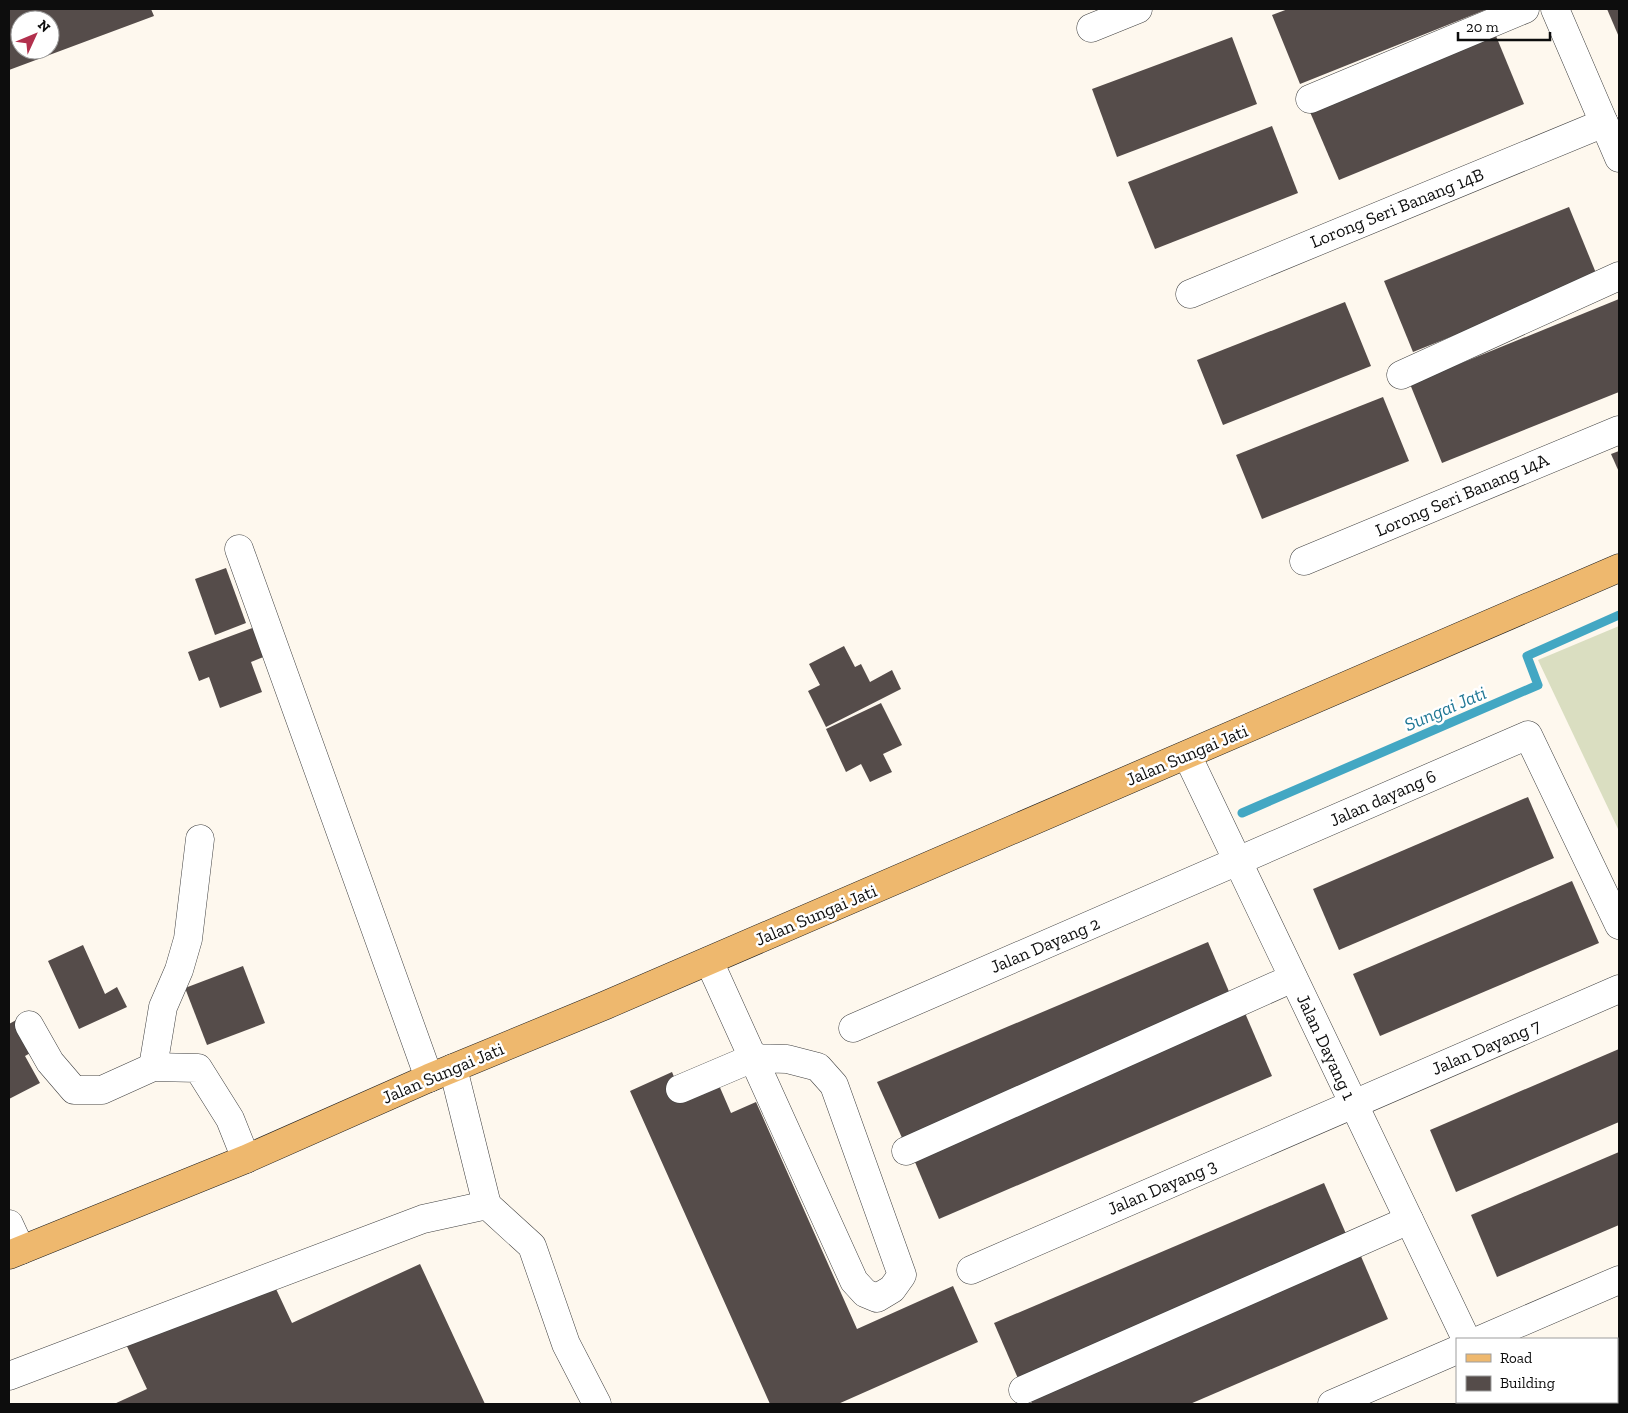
<svg xmlns="http://www.w3.org/2000/svg" width="1628" height="1413" viewBox="0 0 1628 1413" font-family="'Zilla Slab',serif">
	<style>
		.cemetery { fill: #dadec1 }
		.lines { fill: none; stroke-linecap: round; stroke-linejoin: round }
		.stream { stroke: #43a7c3; stroke-width: 9 }
		.building { fill: #554c4a; fill-rule: evenodd }
		.minor-casing { stroke: #404040; stroke-width: 29 }
		.major-casing { stroke: #1e1e1e; stroke-width: 29 }
		.minor { stroke: #fff; stroke-width: 28 }
		.major { stroke: #eeb86e; stroke-width: 28 }
		.labels { text-anchor: middle; stroke-width: 5; stroke-linejoin: round; paint-order: stroke }
		.street-label { font-size: 18px; fill: #0d0d0d; stroke: #fff }
		.water-label { font-size: 19px; font-style: italic; fill: #207795; stroke: #fff }
	</style>
	<rect width="100%" height="100%" fill="#fef8ee"/>
	<path class="cemetery" d="M 1619,626 L 1619,831 L 1538,660 Z"/>
	<g class="lines">
		<path class="stream" d="M 1242,813 L 1538,685 L 1527,656 L 1619,615"/>
	</g>
	<g class="building">
		<path d="M 9,9 L 151,9 L 154,16 L 9,70 ZM 20,20 L 50,20 L 50,50 L 20,50 Z"/>
		<path d="M 1288,9 L 1485,9 L 1485,10 L 1300,84 L 1272,15 Z"/>
		<path d="M 1607,9 L 1619,9 L 1619,37 Z"/>
		<path d="M 1496,36 L 1524,104 L 1339,180 L 1310,112 Z"/>
		<path d="M 1232,37 L 1257,104 L 1117,157 L 1092,89 Z"/>
		<path d="M 1272,126 L 1298,193 L 1155,249 L 1128,182 Z"/>
		<path d="M 1569,207 L 1598,278 L 1413,352 L 1384,281 Z"/>
		<path d="M 1619,299 L 1619,392 L 1442,463 L 1410,384 Z"/>
		<path d="M 1345,302 L 1371,366 L 1223,425 L 1197,360 Z"/>
		<path d="M 1383,397 L 1409,461 L 1262,519 L 1236,455 Z"/>
		<path d="M 1619,451 L 1619,472 L 1611,454 Z"/>
		<path d="M 226,568 L 246,623 L 215,635 L 195,579 Z"/>
		<path d="M 255,627 L 266,656 L 251,662 L 262,692 L 220,708 L 209,677 L 199,681 L 188,652 Z"/>
		<path d="M 844,646 L 855,667 L 861,664 L 870,682 L 892,670 L 901,689 L 826,727 L 808,691 L 820,685 L 809,664 Z"/>
		<path d="M 881,703 L 902,745 L 883,754 L 892,772 L 870,782 L 861,764 L 846,772 L 826,729 Z"/>
		<path d="M 1528,797 L 1554,858 L 1339,950 L 1313,889 Z"/>
		<path d="M 1572,881 L 1599,943 L 1380,1036 L 1353,974 Z"/>
		<path d="M 1208,942 L 1233,1001 L 903,1140 L 877,1082 Z"/>
		<path d="M 83,945 L 105,994 L 117,987 L 127,1007 L 79,1029 L 48,961 Z"/>
		<path d="M 243,966 L 265,1023 L 207,1045 L 185,988 Z"/>
		<path d="M 1245,1013 L 1272,1076 L 939,1219 L 912,1155 Z"/>
		<path d="M 18,1019 L 34,1051 L 25,1056 L 40,1083 L 9,1099 L 9,1024 Z"/>
		<path d="M 1619,1049 L 1619,1122 L 1456,1192 L 1430,1130 Z"/>
		<path d="M 672,1072 L 683,1098 L 718,1083 L 731,1113 L 756,1102 L 857,1329 L 953,1286 L 978,1342 L 838,1404 L 770,1404 L 630,1091 Z"/>
		<path d="M 1619,1152 L 1619,1225 L 1497,1277 L 1471,1215 Z"/>
		<path d="M 1324,1183 L 1350,1243 L 1020,1383 L 994,1323 Z"/>
		<path d="M 1360,1254 L 1388,1319 L 1190,1404 L 1032,1404 L 1029,1396 Z"/>
		<path d="M 420,1264 L 485,1404 L 114,1404 L 147,1389 L 124,1340 L 269,1274 L 292,1323 Z"/>
		<path d="M 1619,1341 L 1619,1404 L 1561,1404 L 1560,1402 L 1617,1402 L 1617,1342 Z"/>
	</g>
	<g class="lines">
		<g class="minor-casing">
			<g id="minor">
				<path d="M 1555,9 L 1619,158"/>
				<path d="M 1091,28 L 1138,9"/>
				<path d="M 1310,99 L 1525,9"/>
				<path d="M 1190,294 L 1604,123"/>
				<path d="M 1401,375 L 1619,276"/>
				<path d="M 239,549 L 429,1078"/>
				<path d="M 1304,561 L 1619,430"/>
				<path d="M 1187,755 L 1466,1339"/>
				<path d="M 29,1025 L 50,1062 L 74,1090 L 102,1090 L 153,1067 L 198,1068 L 230,1119 L 246,1159"/>
				<path d="M 853,1028 L 1528,735 L 1619,925"/>
				<path d="M 153,1067 L 163,1007 L 179,970 L 188,939 L 200,839"/>
				<path d="M 453,1068 L 487,1205"/>
				<path d="M 680,1089 L 753,1058 L 787,1059 L 818,1067 L 834,1085 L 902,1275 L 892,1289 L 877,1298 L 865,1293 L 854,1281 L 709,961"/>
				<path d="M 906,1151 L 1293,978"/>
				<path d="M 9,1224 L 21,1250"/>
				<path d="M 971,1270 L 1619,989"/>
				<path d="M 1482,1339 L 1619,1280"/>
				<path d="M 9,1376 L 423,1219 L 487,1205 L 532,1246 L 566,1344 L 597,1404"/>
				<path d="M 1023,1390 L 1409,1220"/>
				<path d="M 1496,1402 L 1497,1404"/>
				<path d="M 1332,1404 L 1457,1350"/>
			</g>
		</g>
		<g class="major-casing">
			<path id="major" d="M 9,1255 L 246,1159 L 429,1078 L 606,1005 L 1619,568"/>
		</g>
		<use href="#minor" class="minor"/>
		<use href="#major" class="major"/>
	</g>
	<g class="labels">
		<g class="street-label">
			<text transform="translate(1397 208) rotate(-22)" y="6">Lorong Seri Banang 14B</text>
			<text transform="translate(1462 495) rotate(-23)" y="6">Lorong Seri Banang 14A</text>
			<text transform="translate(1187 755) rotate(-23)" y="6">Jalan Sungai Jati</text>
			<text transform="translate(1383 798) rotate(-24)" y="6">Jalan dayang 6</text>
			<text transform="translate(816 915) rotate(-23)" y="6">Jalan Sungai Jati</text>
			<text transform="translate(1045 945) rotate(-23)" y="6">Jalan Dayang 2</text>
			<text transform="translate(1326 1047) rotate(65)" y="6">Jalan Dayang 1</text>
			<text transform="translate(1486 1047) rotate(-23)" y="6">Jalan Dayang 7</text>
			<text transform="translate(443 1073) rotate(-23)" y="6">Jalan Sungai Jati</text>
			<text transform="translate(1162 1187) rotate(-23)" y="6">Jalan Dayang 3</text>
		</g>
		<g class="water-label">
			<text transform="translate(1445 708) rotate(-23)" y="7">Sungai Jati</text>
		</g>
	</g>
	<rect width="1628" height="1413" fill="none" stroke="#0d0d0d" stroke-width="20"/>
	<rect x="1456" y="1338" width="162" height="65" fill="#ffffff" stroke="#9e9e9e"/>
	<rect x="1466" y="1354" width="25" height="8" fill="#eeb86e" stroke="#9e9e9e"/>
	<text x="1500" y="1363" font-size="15" fill="#0d0d0d">Road</text>
	<rect x="1466" y="1376" width="25" height="15" fill="#554c4a" stroke="#9e9e9e"/>
	<text x="1500" y="1388" font-size="15" fill="#0d0d0d">Building</text>
	<g transform="translate(35 35) rotate(46)"><circle r="24" fill="#ffffff" stroke="#9e9e9e"/>
	<path d="M0-4L9 19L0 12L-9 19Z" fill="#b2304d"/>
	<text y="-8" font-size="14" font-weight="bold" text-anchor="middle" fill="#0d0d0d">N</text>
	</g>
	<path d="M1458 32v8h92v-8" fill="none" stroke="#0d0d0d" stroke-width="2.5"/>
	<text x="1466" y="32" font-size="15" fill="#0d0d0d" stroke="#ffffff" stroke-width="4" paint-order="stroke">20 m</text>
</svg>
